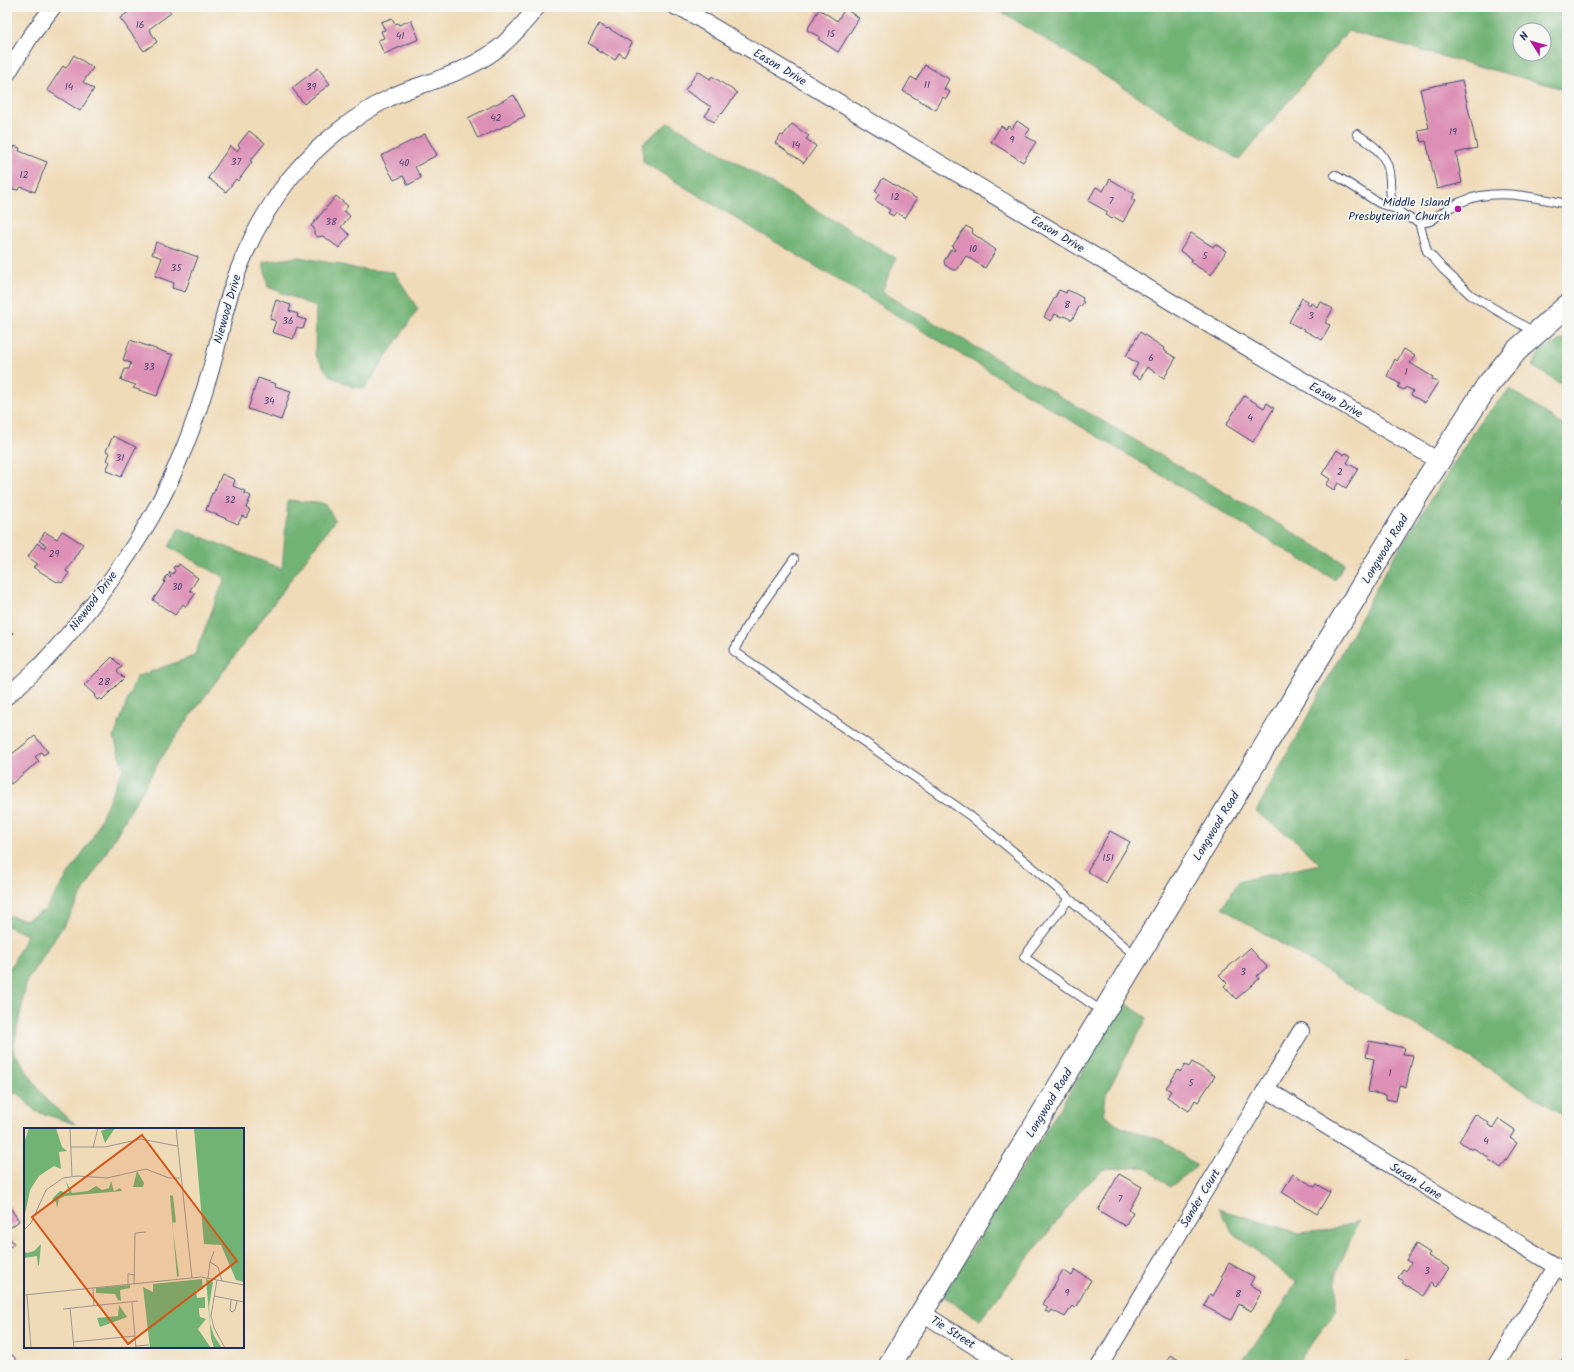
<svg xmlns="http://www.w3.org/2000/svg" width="1574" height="1372" viewBox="0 0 1574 1372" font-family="Kalam,sans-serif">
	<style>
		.forest { fill: #71b275; stroke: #46706a; fill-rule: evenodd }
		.building { fill: #dd8fb5 }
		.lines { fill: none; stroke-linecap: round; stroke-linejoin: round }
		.service-casing { stroke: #3b496c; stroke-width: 10 }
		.minor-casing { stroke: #3b496c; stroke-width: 18 }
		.secondary-casing { stroke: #3b496c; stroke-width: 24 }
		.service { stroke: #fff; stroke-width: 8 }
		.minor { stroke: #fff; stroke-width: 16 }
		.secondary { stroke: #fff; stroke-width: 22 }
		.poi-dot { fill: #b5179e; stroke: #f6f6f2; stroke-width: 1.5 }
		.labels { text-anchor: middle; stroke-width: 3.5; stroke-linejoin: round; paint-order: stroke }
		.number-label { font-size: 10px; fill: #4c4774 }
		.street-label { font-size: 12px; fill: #1b2f5e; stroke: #f6f6f2 }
		.poi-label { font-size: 12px; fill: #1b2f5e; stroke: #f6f6f2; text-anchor: end }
		.inset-road { fill: none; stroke: #9b9695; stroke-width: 1 }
		.view { fill: #d45514; fill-opacity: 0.15; stroke: #d45514; stroke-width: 2 }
		.inset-edge { fill: none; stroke: #1b2f5e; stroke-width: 2 }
	</style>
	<rect width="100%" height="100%" fill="#f6f6f2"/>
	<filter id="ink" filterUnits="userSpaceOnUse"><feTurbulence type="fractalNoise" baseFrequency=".025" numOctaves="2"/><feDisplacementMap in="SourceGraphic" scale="8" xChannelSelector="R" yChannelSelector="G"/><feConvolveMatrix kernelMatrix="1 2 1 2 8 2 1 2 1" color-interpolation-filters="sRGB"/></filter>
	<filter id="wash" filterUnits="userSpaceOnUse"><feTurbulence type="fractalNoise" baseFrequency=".012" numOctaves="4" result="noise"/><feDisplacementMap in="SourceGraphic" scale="16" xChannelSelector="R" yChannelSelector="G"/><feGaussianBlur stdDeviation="0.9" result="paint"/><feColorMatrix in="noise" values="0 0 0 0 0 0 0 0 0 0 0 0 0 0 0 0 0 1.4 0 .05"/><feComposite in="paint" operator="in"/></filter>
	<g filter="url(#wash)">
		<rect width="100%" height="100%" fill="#f0dbb9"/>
		<g class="forest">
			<path d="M 994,7 L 1567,7 L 1567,90 L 1348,31 L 1239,160 ZM 1520,30 L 1544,30 L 1544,54 L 1520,54 Z"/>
			<path d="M 669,122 L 896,258 L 882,292 L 1345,563 L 1335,580 L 643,162 L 643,143 Z"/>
			<path d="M 299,257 L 342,265 L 357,269 L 394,272 L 418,309 L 365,388 L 353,387 L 329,375 L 315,355 L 316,307 L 268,287 L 263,262 Z"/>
			<path d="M 1567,337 L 1567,388 L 1532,366 L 1541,350 Z"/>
			<path d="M 1510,389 L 1567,428 L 1567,488 L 1558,501 L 1567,507 L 1567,1117 L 1222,908 L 1239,881 L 1320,864 L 1295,840 L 1256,812 L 1389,565 L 1484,416 Z"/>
			<path d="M 288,500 L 325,504 L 335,520 L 186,722 L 160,760 L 64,925 L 27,980 L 13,1050 L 46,1100 L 75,1124 L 35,1111 L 18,1093 L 7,1095 L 7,969 L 11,967 L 27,935 L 7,926 L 7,915 L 25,920 L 45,910 L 93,837 L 123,768 L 114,737 L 136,677 L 194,656 L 225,578 L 169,547 L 179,528 L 282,569 Z"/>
			<path d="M 1125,1003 L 1147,1018 L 1106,1094 L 1104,1114 L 1121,1127 L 1164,1141 L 1197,1166 L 1170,1187 L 1145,1167 L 1104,1169 L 1082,1189 L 980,1320 L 943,1296 Z"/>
			<path d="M 1218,1209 L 1299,1233 L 1331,1230 L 1359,1221 L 1336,1273 L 1336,1310 L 1296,1365 L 1239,1365 L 1273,1321 L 1296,1283 L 1234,1233 Z"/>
		</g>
		<g id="blocks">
			<g class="building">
				<path d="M 136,7 L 167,7 L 171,13 L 149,29 L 157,42 L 144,51 L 120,18 Z"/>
				<path d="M 819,9 L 837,21 L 845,9 L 859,18 L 838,52 L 818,39 L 820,37 L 807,30 Z"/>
				<path d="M 392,18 L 395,24 L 398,23 L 399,25 L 411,20 L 419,39 L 384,54 L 378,40 L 384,38 L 381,31 L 385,30 L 381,22 Z"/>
				<path d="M 599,24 L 607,29 L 608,28 L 632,43 L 624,57 L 619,53 L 615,60 L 601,51 L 601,53 L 596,50 L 598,49 L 588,43 Z"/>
				<path d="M 74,55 L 93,68 L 83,82 L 94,89 L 80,111 L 47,90 L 63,66 L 66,68 Z"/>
				<path d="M 925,65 L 949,79 L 944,89 L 950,92 L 946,99 L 943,97 L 936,110 L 903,91 L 911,77 L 916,80 Z"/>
				<path d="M 318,68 L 330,84 L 304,104 L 292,88 Z"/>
				<path d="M 698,71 L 710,79 L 712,76 L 737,93 L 722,114 L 721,113 L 714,122 L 705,116 L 711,107 L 685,90 Z"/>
				<path d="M 1462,80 L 1477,148 L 1456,153 L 1462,183 L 1437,189 L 1426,141 L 1421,142 L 1418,130 L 1429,128 L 1420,89 Z"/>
				<path d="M 514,95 L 525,116 L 478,139 L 468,118 Z"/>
				<path d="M 1017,121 L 1030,129 L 1025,136 L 1036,142 L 1023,162 L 991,142 L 1001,126 L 1006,129 L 1008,126 L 1012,129 Z"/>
				<path d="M 792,124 L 809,136 L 806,139 L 816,146 L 804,163 L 775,143 L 781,135 L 783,136 Z"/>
				<path d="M 249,131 L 265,143 L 250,161 L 252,162 L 238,181 L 236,179 L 226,192 L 208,178 L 230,146 L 237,151 L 240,147 L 238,145 Z"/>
				<path d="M 425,134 L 437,155 L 415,167 L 421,178 L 408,185 L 403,176 L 394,180 L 381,156 Z"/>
				<path d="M 14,146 L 20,148 L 19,151 L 47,162 L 35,192 L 21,187 L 18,190 L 7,188 L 7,162 L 10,155 L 7,152 L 9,147 L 14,149 Z"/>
				<path d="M 883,178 L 917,199 L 905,218 L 896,212 L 893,216 L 888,213 L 890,210 L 875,200 L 879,194 L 875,191 Z"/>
				<path d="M 1110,179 L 1135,194 L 1131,199 L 1135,201 L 1123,222 L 1114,217 L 1112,219 L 1106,215 L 1108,212 L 1088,201 L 1096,187 L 1103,191 Z"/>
				<path d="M 336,196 L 348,206 L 344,211 L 350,216 L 341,227 L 350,235 L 339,248 L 323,236 L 318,237 L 314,234 L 314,228 L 311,226 Z"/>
				<path d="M 966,226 L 973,230 L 972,233 L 996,250 L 985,268 L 966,256 L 957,270 L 953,270 L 945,265 L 944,261 L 951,249 L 954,251 L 955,249 L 952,247 Z"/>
				<path d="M 1191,233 L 1213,247 L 1215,244 L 1226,251 L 1211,275 L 1190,262 L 1192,259 L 1180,251 Z"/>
				<path d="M 156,242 L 198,257 L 185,292 L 172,288 L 174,283 L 155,276 L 162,258 L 152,254 Z"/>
				<path d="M 1059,290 L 1066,293 L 1067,290 L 1072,292 L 1083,298 L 1082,301 L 1084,302 L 1081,306 L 1080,305 L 1072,320 L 1064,316 L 1062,317 L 1055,314 L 1051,321 L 1044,317 Z"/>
				<path d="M 1302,298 L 1308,301 L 1306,304 L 1310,306 L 1311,303 L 1317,307 L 1320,301 L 1333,309 L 1325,323 L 1330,325 L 1322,340 L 1289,322 Z"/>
				<path d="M 276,300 L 291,305 L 289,311 L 298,314 L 297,317 L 306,320 L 303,329 L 297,327 L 293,339 L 272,332 L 276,321 L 270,319 Z"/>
				<path d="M 1140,332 L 1164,348 L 1163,350 L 1176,358 L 1164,378 L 1147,367 L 1140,379 L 1132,374 L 1138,364 L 1126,356 Z"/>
				<path d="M 130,340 L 173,355 L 157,396 L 133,388 L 136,385 L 121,380 L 125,369 L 129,369 L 131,363 L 123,360 Z"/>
				<path d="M 1404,349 L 1415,356 L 1410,363 L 1433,377 L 1432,379 L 1438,382 L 1425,403 L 1411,395 L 1413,391 L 1406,387 L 1404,390 L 1398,387 L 1400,384 L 1387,376 L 1395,359 L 1397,361 Z"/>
				<path d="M 258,378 L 276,384 L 275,386 L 291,391 L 281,420 L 248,409 Z"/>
				<path d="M 1244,396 L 1264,408 L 1267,403 L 1274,408 L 1253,442 L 1226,425 Z"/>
				<path d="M 113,436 L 136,447 L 121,477 L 106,470 L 110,462 L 107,460 L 110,453 L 106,451 Z"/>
				<path d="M 1337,450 L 1344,455 L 1346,453 L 1351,456 L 1347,463 L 1358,469 L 1346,488 L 1338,483 L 1334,490 L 1326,485 L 1330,479 L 1322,474 Z"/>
				<path d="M 222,474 L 235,480 L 233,486 L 245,491 L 244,493 L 251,496 L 246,508 L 250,510 L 246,518 L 242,516 L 238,524 L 206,510 L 212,493 L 213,494 Z"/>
				<path d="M 62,531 L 83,544 L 66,571 L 69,573 L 62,583 L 58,581 L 57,582 L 33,567 L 38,564 L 28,557 L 37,543 L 44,548 L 46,545 L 39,541 L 45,532 L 57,539 Z"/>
				<path d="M 179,564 L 198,578 L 190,590 L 195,594 L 186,607 L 183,604 L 175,615 L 153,600 L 165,582 L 164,581 L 167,575 L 170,578 L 171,576 L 169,574 L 170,572 L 173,574 L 175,570 L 173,568 L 175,566 L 177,567 Z"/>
				<path d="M 7,627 L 13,633 L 7,638 Z"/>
				<path d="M 112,657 L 122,667 L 117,671 L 124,678 L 102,700 L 100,698 L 97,700 L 94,696 L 95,695 L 84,685 Z"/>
				<path d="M 35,736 L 48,752 L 43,755 L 41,752 L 35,757 L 39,761 L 11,784 L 7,779 L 7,758 Z"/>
				<path d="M 1110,831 L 1130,842 L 1106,883 L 1087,871 Z"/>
				<path d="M 1250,948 L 1267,967 L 1257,976 L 1259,979 L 1236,999 L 1224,986 L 1227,983 L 1219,975 Z"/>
				<path d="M 1369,1041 L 1405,1048 L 1403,1054 L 1413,1055 L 1406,1087 L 1399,1085 L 1396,1101 L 1386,1099 L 1386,1095 L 1368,1092 L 1374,1059 L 1366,1057 Z"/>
				<path d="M 1192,1062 L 1215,1076 L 1198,1102 L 1195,1100 L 1189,1111 L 1167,1097 L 1171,1091 L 1166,1088 L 1178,1070 L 1180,1072 L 1185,1065 L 1189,1067 Z"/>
				<path d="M 1475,1114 L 1489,1123 L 1488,1125 L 1493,1128 L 1499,1119 L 1515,1130 L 1510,1138 L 1517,1143 L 1501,1168 L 1488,1159 L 1489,1157 L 1485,1155 L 1473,1148 L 1472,1150 L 1459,1141 Z"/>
				<path d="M 1119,1174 L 1142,1187 L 1129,1210 L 1133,1212 L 1125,1226 L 1098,1210 Z"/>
				<path d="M 1293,1174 L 1315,1187 L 1317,1184 L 1330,1192 L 1317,1214 L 1282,1192 Z"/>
				<path d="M 9,1206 L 19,1221 L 7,1230 L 7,1207 Z"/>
				<path d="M 7,1234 L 14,1244 L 7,1249 Z"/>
				<path d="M 1416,1244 L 1430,1253 L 1428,1256 L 1449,1268 L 1437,1287 L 1431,1283 L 1423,1296 L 1402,1283 L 1404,1281 L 1398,1278 L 1403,1269 L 1406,1271 L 1411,1263 L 1406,1260 Z"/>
				<path d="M 1229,1263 L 1254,1277 L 1250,1285 L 1262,1291 L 1251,1311 L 1239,1304 L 1231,1320 L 1204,1306 L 1210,1294 L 1213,1296 L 1223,1278 L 1221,1277 Z"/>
				<path d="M 1063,1270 L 1072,1276 L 1075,1270 L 1091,1280 L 1075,1308 L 1072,1306 L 1065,1317 L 1052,1310 L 1050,1313 L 1045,1311 L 1048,1307 L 1043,1304 Z"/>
				<path d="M 1567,1352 L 1567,1365 L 1559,1365 Z"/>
				<path d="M 1171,1355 L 1183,1363 L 1185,1360 L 1189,1362 L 1186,1365 L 1164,1365 Z"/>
				<path d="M 1406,1359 L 1415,1365 L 1402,1365 Z"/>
			</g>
		</g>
	</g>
	<g filter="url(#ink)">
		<use href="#blocks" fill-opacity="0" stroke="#3b496c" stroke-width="1"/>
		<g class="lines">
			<g class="service-casing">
				<g id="service">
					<path d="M 1357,134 C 1368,142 1380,149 1386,162 C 1397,185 1379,203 1409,218 C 1417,221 1422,224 1430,221 C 1440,215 1450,206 1461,202 C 1494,187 1533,197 1567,204"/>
					<path d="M 1335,175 L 1379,203 L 1396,209"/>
					<path d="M 1419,222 L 1427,251 L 1443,269 L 1471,295 L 1534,332"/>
					<path d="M 794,559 L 746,627 L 734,651 L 969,815 L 1037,871 L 1137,957"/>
					<path d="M 1069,899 L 1024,957 L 1103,1012"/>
				</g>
			</g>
			<g class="minor-casing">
				<g id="minor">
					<path d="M 676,7 L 685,10 L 1248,348 L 1439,461"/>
					<path d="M 7,74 L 30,37 L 53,7"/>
					<path d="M 7,696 C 18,686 30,676 41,665 C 92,611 147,536 176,467 C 188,441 199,409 207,382 C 217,353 221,323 230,294 C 243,252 264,211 291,177 C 318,144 355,115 393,96 C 410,88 427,84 444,77 C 463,70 484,60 500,47 C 514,35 526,21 537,7"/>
					<path d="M 1266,1089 L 1567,1273"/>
					<path d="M 921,1312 L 1004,1365"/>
					<path d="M 7,1362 L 9,1365"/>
					<path d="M 1100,1365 L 1301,1031"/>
					<path d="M 1496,1365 L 1556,1267"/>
				</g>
			</g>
			<g class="secondary-casing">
				<path id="secondary" d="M 890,1365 L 1419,492 L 1487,386 L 1516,351 L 1567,306"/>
			</g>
			<use href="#service" class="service"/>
			<use href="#minor" class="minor"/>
			<use href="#secondary" class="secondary"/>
		</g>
	</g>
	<circle class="poi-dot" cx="1458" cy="209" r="4"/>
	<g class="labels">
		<g class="number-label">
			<text x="140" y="28">16</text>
			<text x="831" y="37">15</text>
			<text x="400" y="39">41</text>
			<text x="927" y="88">11</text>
			<text x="69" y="90">14</text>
			<text x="311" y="90">39</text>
			<text x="496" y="121">42</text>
			<text x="1453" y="135">19</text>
			<text x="1012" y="143">9</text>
			<text x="796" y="148">14</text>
			<text x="236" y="165">37</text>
			<text x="404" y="166">40</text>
			<text x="24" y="178">12</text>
			<text x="895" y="200">12</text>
			<text x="1111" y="204">7</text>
			<text x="331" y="225">38</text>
			<text x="973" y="252">10</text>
			<text x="1205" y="259">5</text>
			<text x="176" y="271">35</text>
			<text x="1067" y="308">8</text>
			<text x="1311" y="319">3</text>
			<text x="288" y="324">36</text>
			<text x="1151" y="361">6</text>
			<text x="149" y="370">33</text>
			<text x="1406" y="375">1</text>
			<text x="269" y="404">34</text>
			<text x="1250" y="421">4</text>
			<text x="120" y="461">31</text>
			<text x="1340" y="475">2</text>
			<text x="230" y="503">32</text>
			<text x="54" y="557">29</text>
			<text x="177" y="590">30</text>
			<text x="104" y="685">28</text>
			<text x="1108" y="861">151</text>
			<text x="1243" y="975">3</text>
			<text x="1390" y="1076">1</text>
			<text x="1191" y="1086">5</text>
			<text x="1486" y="1144">4</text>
			<text x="1120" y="1202">7</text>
			<text x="1427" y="1274">3</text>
			<text x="1067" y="1296">9</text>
			<text x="1238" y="1297">8</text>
		</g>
		<g class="street-label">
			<text transform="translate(780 67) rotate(31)" y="4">Eason Drive</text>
			<text transform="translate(1058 234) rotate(31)" y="4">Eason Drive</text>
			<text transform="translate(227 309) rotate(-74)" y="4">Niewood Drive</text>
			<text transform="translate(1336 400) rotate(30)" y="4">Eason Drive</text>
			<text transform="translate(1385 549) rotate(-59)" y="4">Longwood Road</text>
			<text transform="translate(93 601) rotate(-53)" y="4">Niewood Drive</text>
			<text transform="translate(1216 826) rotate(-59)" y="4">Longwood Road</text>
			<text transform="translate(1049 1103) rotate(-59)" y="4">Longwood Road</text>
			<text transform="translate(1416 1181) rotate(32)" y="4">Susan Lane</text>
			<text transform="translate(1200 1198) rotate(-59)" y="4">Sander Court</text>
			<text transform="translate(953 1332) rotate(32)" y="4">Tie Street</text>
		</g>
		<g class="poi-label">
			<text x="1450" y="206">Middle Island<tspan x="1450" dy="14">Presbyterian Church</tspan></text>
		</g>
	</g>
	<g transform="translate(24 1128)">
		<rect width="220" height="220" fill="#f0dbb9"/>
		<path d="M 5,0 L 32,0 L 38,19 L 43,23 L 35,24 L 37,41 L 30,38 L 15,48 L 6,62 L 0,91 L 0,15 ZM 85,0 L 91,0 L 81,15 L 77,3 ZM 170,0 L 220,0 L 220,154 L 212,152 L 197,117 L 180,116 ZM 113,43 L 120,55 L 119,59 L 109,59 ZM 42,53 L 48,65 L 64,63 L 72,58 L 78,62 L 85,60 L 87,53 L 90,63 L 96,60 L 98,63 L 41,68 L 35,71 L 33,80 L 32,74 L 28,71 L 36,63 L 45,65 ZM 146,67 L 149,68 L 152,94 L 148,95 L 155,148 L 153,149 ZM 17,116 L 15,137 L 14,138 L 13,128 L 0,130 L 0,123 L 3,125 L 10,123 ZM 178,151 L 179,161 L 172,162 L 173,170 L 181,169 L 181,180 L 175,180 L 175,184 L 176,189 L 182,191 L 174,201 L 187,220 L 126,220 L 119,159 L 129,164 L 129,156 ZM 182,151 L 189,154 L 185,178 L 186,196 L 190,208 L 198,220 L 190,220 L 187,210 ZM 106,157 L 106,160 L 96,162 L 97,173 L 94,172 L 91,166 L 72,165 L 72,160 ZM 95,177 L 103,189 L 76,199 L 73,190 L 94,188 Z" fill="#71b275"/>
		<path class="inset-road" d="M 46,0 L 48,48M 152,0 L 168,150M 46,19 L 81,19 L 117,11 L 153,18M 69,20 L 74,0M 0,102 L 7,95 L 22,62 L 39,50 L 54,48 L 83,50 L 122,41 L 145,50 L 156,50M 190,123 L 186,134 L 194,139 L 198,153M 184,150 L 186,134M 193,152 L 187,188 L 190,200 L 201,220M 104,156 L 104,146 L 111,147M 110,156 L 111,105 L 122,104M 69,160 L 70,178M 0,167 L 177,149 L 220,157M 3,167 L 7,220M 190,168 L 220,174M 207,172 L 206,182 L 208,184 L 211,182 L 213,173M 108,174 L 112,220M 46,180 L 50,220M 39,181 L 114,173M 49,214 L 111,208M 112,218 L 125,217"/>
		<path class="view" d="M 118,7 L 213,133 L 104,216 L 8,89 Z"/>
		<rect width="220" height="220" class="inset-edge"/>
	</g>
	<rect width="1574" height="1372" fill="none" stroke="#f6f6f2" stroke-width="24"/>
	<g transform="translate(1532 42) rotate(307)"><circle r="19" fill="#f6f6f2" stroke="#9ea6b7"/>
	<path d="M0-3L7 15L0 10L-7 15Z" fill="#b5179e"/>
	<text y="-6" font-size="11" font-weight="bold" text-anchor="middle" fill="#1b2f5e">N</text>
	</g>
</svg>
